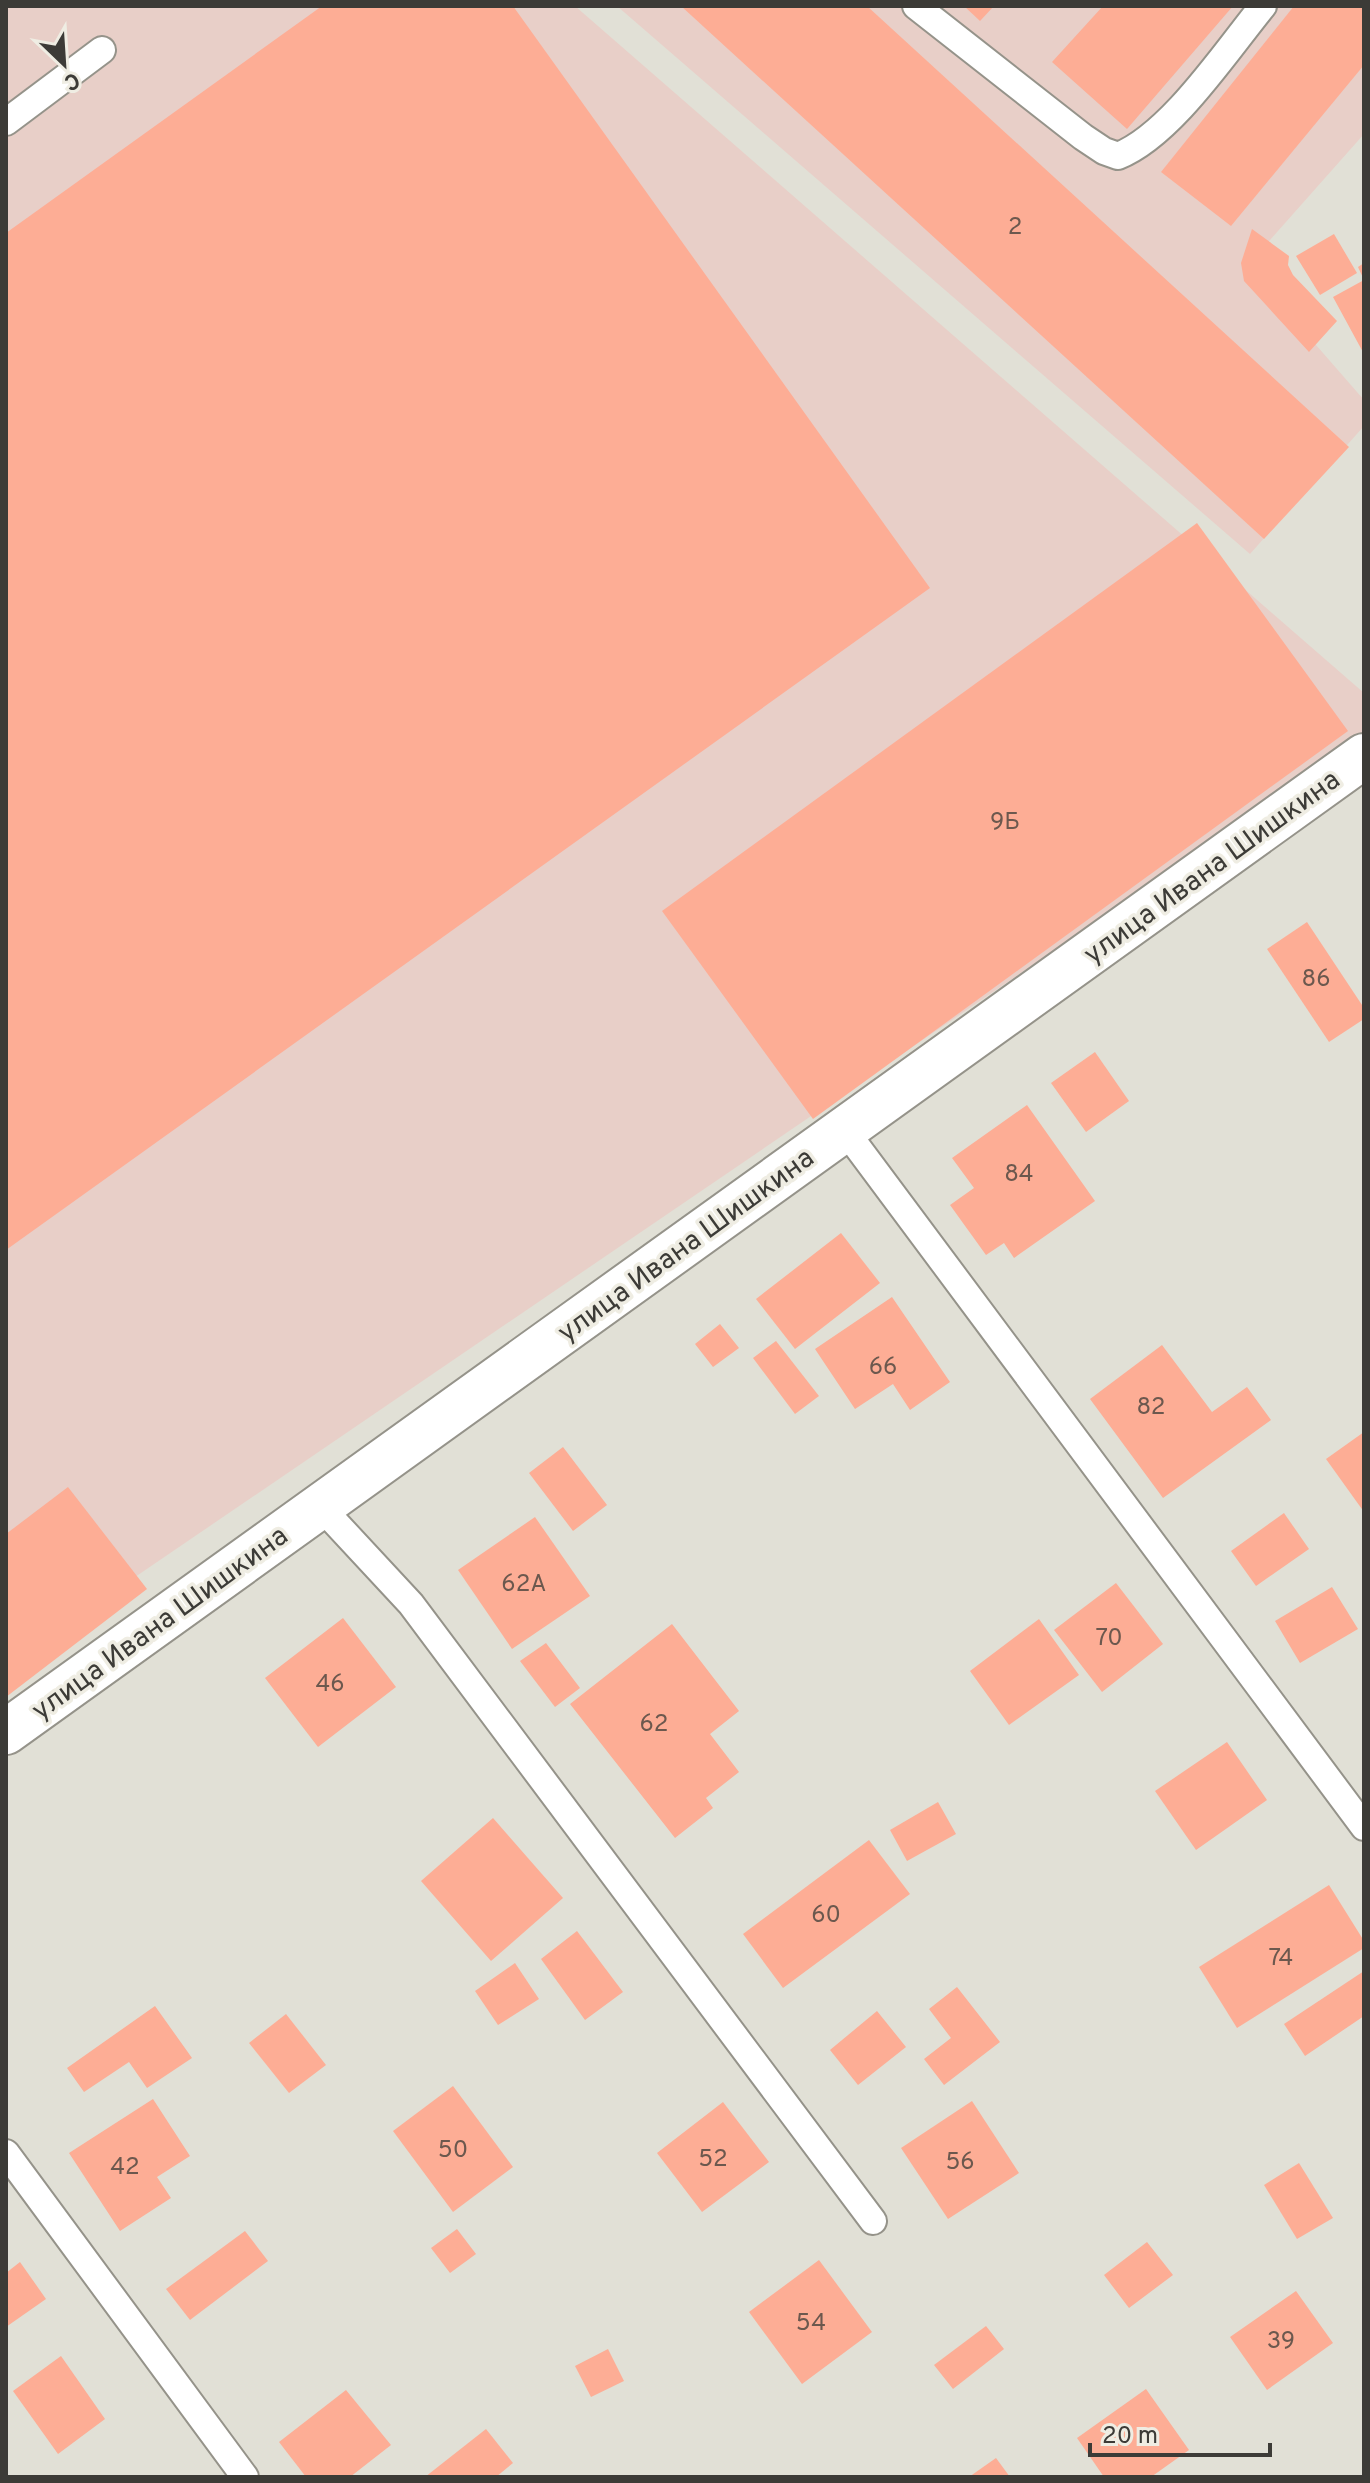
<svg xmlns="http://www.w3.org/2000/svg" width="1370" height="2483" viewBox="0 0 1370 2483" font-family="Overpass,sans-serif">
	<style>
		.industrial { fill: #e8cfc8 }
		.building { fill: #fdad95 }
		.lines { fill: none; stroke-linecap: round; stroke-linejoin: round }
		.lane-casing { stroke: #95938a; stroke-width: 30 }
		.street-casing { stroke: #95938a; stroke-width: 48 }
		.lane { stroke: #fff; stroke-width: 26 }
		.street { stroke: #fff; stroke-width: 44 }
		.labels { text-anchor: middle; stroke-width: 7; stroke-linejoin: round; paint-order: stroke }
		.number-label { font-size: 24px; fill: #6c584e }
		.street-label { font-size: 28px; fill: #3c3b37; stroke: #efede3 }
	</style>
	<rect width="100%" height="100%" fill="#e1e0d6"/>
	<g class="industrial">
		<path d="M 6,6 L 575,6 L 1364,693 L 1364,739 L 6,1665 Z"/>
		<path d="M 617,6 L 1364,6 L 1364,134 L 1247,266 L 1364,400 L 1364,426 L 1250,554 Z"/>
	</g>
	<g class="building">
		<path d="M 322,6 L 513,6 L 930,588 L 6,1250 L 6,233 Z"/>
		<path d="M 681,6 L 867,6 L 1349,447 L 1264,539 Z"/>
		<path d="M 964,6 L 994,6 L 980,21 Z"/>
		<path d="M 1103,6 L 1233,6 L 1127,129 L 1052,62 Z"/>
		<path d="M 1294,6 L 1364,6 L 1364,65 L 1231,226 L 1161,172 Z"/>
		<path d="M 1252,229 L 1289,256 L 1288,265 L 1293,275 L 1337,321 L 1309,352 L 1244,281 L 1241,263 Z"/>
		<path d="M 1334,234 L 1357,273 L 1320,295 L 1296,256 Z"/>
		<path d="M 1364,263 L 1364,354 L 1333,297 L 1364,280 L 1358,267 Z"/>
		<path d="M 1197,523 L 1348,731 L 813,1119 L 662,911 Z"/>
		<path d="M 1307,922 L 1364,1008 L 1364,1019 L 1329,1042 L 1267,949 Z"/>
		<path d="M 1095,1052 L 1129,1101 L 1086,1132 L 1051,1083 Z"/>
		<path d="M 1027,1105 L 1095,1201 L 1014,1258 L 1004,1243 L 986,1255 L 950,1205 L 974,1188 L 952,1158 Z"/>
		<path d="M 841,1233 L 880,1283 L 795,1349 L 756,1299 Z"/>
		<path d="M 892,1297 L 950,1382 L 910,1410 L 893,1384 L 855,1409 L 815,1349 Z"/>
		<path d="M 720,1324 L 739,1348 L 713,1367 L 695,1344 Z"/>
		<path d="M 776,1341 L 819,1396 L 795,1414 L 753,1358 Z"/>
		<path d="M 1162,1345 L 1212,1412 L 1247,1387 L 1271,1420 L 1163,1498 L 1090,1399 Z"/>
		<path d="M 1364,1432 L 1364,1512 L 1326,1459 Z"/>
		<path d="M 563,1447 L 607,1505 L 573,1531 L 529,1473 Z"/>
		<path d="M 68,1487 L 147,1589 L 6,1697 L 6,1534 Z"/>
		<path d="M 1284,1513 L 1309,1549 L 1256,1586 L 1231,1551 Z"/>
		<path d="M 535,1517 L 590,1596 L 512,1649 L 458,1570 Z"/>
		<path d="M 1116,1583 L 1163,1644 L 1102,1692 L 1054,1630 Z"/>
		<path d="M 1332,1587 L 1358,1629 L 1300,1663 L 1275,1621 Z"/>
		<path d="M 343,1618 L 396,1687 L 318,1747 L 265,1678 Z"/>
		<path d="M 1039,1619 L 1079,1675 L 1009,1725 L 970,1671 Z"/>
		<path d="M 672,1624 L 739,1711 L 710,1734 L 739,1772 L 706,1798 L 713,1808 L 675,1838 L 570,1704 Z"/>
		<path d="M 546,1643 L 580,1688 L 555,1707 L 520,1661 Z"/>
		<path d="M 1227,1742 L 1267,1800 L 1196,1850 L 1155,1791 Z"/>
		<path d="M 938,1802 L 956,1834 L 907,1861 L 890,1830 Z"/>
		<path d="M 493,1818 L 563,1898 L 491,1961 L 421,1881 Z"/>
		<path d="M 869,1840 L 910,1894 L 783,1988 L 743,1934 Z"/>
		<path d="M 1329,1885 L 1364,1941 L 1364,1948 L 1237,2028 L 1199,1967 Z"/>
		<path d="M 577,1931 L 623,1992 L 585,2020 L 541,1959 Z"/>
		<path d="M 515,1963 L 539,1999 L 498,2025 L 475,1991 Z"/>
		<path d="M 1364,1971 L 1364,2016 L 1305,2056 L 1284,2024 Z"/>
		<path d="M 957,1987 L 1000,2042 L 944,2085 L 924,2059 L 951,2038 L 929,2009 Z"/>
		<path d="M 155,2006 L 192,2058 L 147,2088 L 129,2062 L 84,2092 L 67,2068 Z"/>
		<path d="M 877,2011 L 906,2047 L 858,2085 L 830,2050 Z"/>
		<path d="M 286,2014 L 326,2065 L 289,2093 L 249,2043 Z"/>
		<path d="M 453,2086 L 513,2167 L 453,2212 L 393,2131 Z"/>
		<path d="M 153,2099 L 190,2156 L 157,2177 L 171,2198 L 120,2231 L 69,2153 Z"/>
		<path d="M 972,2101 L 1019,2173 L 948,2219 L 901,2148 Z"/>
		<path d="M 723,2102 L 769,2162 L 702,2212 L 657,2153 Z"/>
		<path d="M 1299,2163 L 1333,2218 L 1297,2239 L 1264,2185 Z"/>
		<path d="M 457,2229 L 476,2254 L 450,2273 L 431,2248 Z"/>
		<path d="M 245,2231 L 268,2261 L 190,2320 L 166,2289 Z"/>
		<path d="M 1147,2242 L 1173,2275 L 1129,2308 L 1104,2275 Z"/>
		<path d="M 819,2260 L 872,2332 L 802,2384 L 749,2312 Z"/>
		<path d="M 20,2262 L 46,2299 L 6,2327 L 6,2273 Z"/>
		<path d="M 1296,2291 L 1333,2343 L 1267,2390 L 1230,2337 Z"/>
		<path d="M 986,2326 L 1004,2349 L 953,2389 L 934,2365 Z"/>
		<path d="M 608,2349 L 624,2381 L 591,2397 L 575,2366 Z"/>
		<path d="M 61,2356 L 105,2419 L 58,2454 L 13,2391 Z"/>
		<path d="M 1146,2389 L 1189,2450 L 1151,2477 L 1104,2477 L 1077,2438 Z"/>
		<path d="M 346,2390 L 391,2445 L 350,2477 L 306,2477 L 279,2442 Z"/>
		<path d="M 486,2429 L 513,2463 L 496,2477 L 425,2477 Z"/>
		<path d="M 996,2458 L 1010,2477 L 969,2477 Z"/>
	</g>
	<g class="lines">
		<g class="lane-casing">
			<g id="lane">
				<path d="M 916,6 L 1083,137 L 1104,151 L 1118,156 C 1171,135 1226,51 1263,6"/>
				<path d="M 6,122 L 102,50"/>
				<path d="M 844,1129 L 1364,1827"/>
				<path d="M 320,1506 L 411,1604 L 873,2221"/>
				<path d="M 6,2153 L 245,2477"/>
			</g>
		</g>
		<g class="street-casing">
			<path id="street" d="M 6,1732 L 1364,756"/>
		</g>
		<use href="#lane" class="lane"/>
		<use href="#street" class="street"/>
	</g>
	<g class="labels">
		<g class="number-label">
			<text x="1015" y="234">2</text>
			<text x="1005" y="829">9Б</text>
			<text x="1316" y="986">86</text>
			<text x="1019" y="1181">84</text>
			<text x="883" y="1374">66</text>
			<text x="1151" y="1414">82</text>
			<text x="524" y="1591">62А</text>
			<text x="1109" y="1645">70</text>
			<text x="330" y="1691">46</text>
			<text x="654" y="1731">62</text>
			<text x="826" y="1922">60</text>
			<text x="1281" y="1965">74</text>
			<text x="453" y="2157">50</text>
			<text x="713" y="2166">52</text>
			<text x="960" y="2169">56</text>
			<text x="125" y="2174">42</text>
			<text x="811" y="2330">54</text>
			<text x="1281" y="2348">39</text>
		</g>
		<g class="street-label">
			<text transform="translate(1211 866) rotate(-36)" y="10">улица Ивана Шишкина</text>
			<text transform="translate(685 1244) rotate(-36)" y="10">улица Ивана Шишкина</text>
			<text transform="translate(159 1622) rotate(-36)" y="10">улица Ивана Шишкина</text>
		</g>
	</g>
	<rect width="1370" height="2483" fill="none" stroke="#3c3b37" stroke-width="16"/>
	<g transform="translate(64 64) rotate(155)" stroke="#efede3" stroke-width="6" paint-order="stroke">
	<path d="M0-6L14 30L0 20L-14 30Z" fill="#3c3b37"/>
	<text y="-12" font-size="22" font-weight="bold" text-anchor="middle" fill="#3c3b37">С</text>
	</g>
	<path d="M1090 2443v12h180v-12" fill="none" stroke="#3c3b37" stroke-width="4"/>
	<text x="1102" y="2443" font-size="24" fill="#3c3b37" stroke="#efede3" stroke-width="6" paint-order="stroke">20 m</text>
</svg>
